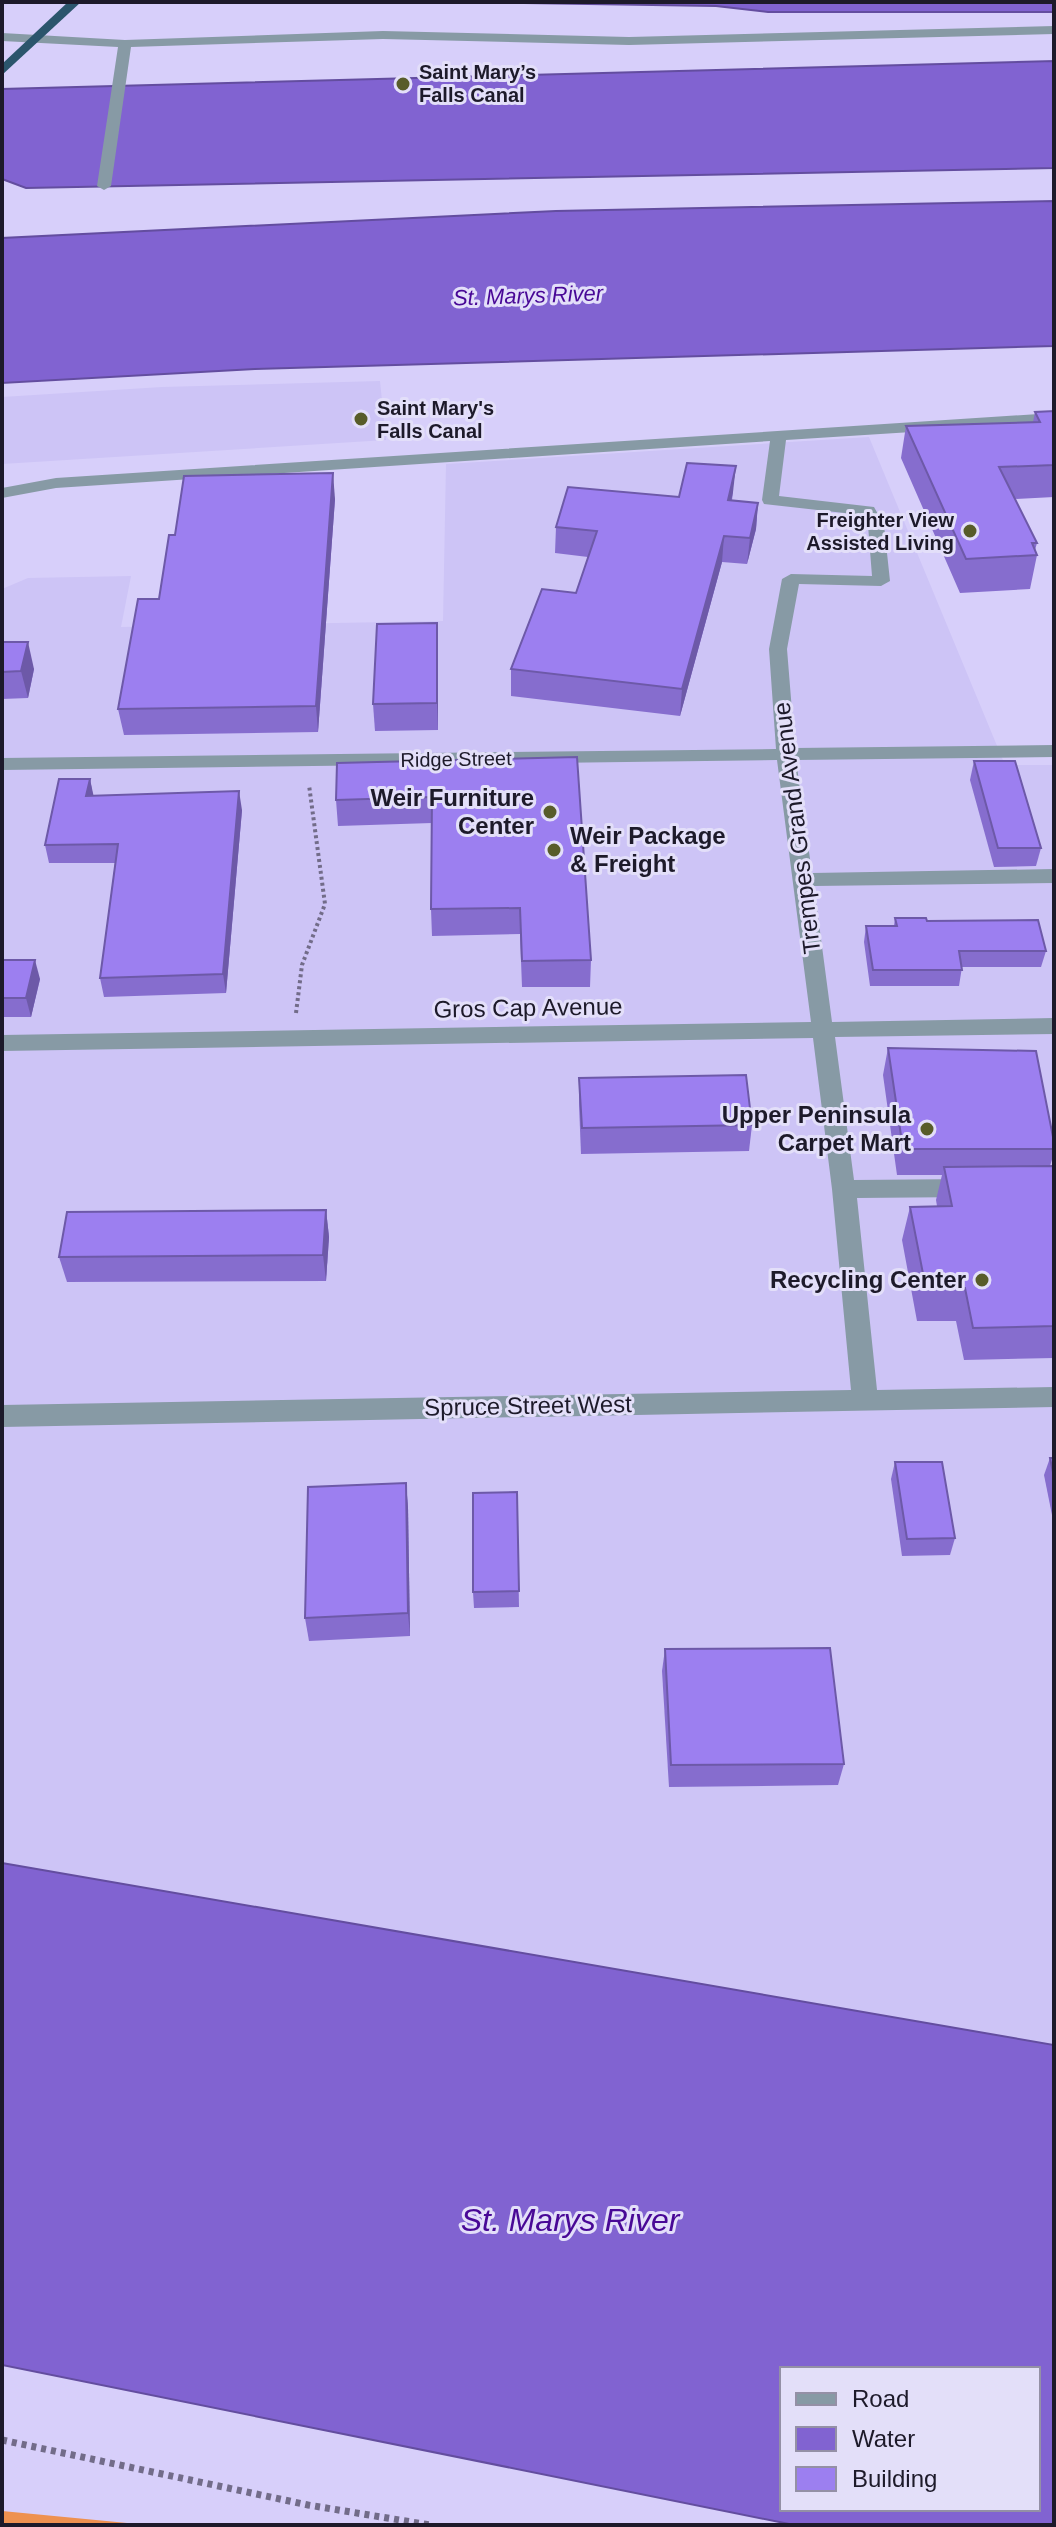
<svg xmlns="http://www.w3.org/2000/svg" width="1056" height="2527" viewBox="0 0 1056 2527" font-family="Arial,sans-serif">
	<style>
		.built { fill: #cdc4f6 }
		.green { fill: #ee9150 }
		.water { fill: #8163d1; stroke: #634d9f; stroke-width: 2; fill-rule: evenodd }
		.lines { fill: none; stroke-linecap: round; stroke-linejoin: round }
		.path-far1 { stroke: #726c89; stroke-width: 4; stroke-dasharray: 3 3; stroke-linecap: butt }
		.path { stroke: #726c89; stroke-width: 7; stroke-dasharray: 5 5; stroke-linecap: butt }
		.minor { fill: #879aa5; fill-rule: evenodd }
		.highway { fill: #2b556c; fill-rule: evenodd }
		.wall { fill: #866dce }
		.shaded-wall { fill: #6d59a8 }
		.building { fill: #9c7ff0; stroke: #6d59a8; stroke-width: 2 }
		.poi-dot { fill: #585c2a; stroke: #e3dff9; stroke-width: 3 }
		.labels { text-anchor: middle; stroke-width: 6; stroke-linejoin: round; paint-order: stroke }
		.far-poi-label { font-size: 20px; font-weight: bold; fill: #1d1a2a; stroke: #e3dff9; text-anchor: start }
		.far-street-label { font-size: 20px; fill: #1d1a2a; stroke: #e3dff9 }
		.far-water-label { font-size: 22px; font-style: italic; fill: #480896; stroke: #e3dff9 }
		.poi-label { font-size: 24px; font-weight: bold; fill: #1d1a2a; stroke: #e3dff9; text-anchor: end }
		.street-label { font-size: 24px; fill: #1d1a2a; stroke: #e3dff9 }
		.near-water-label { font-size: 32px; font-style: italic; fill: #480896; stroke: #e3dff9 }
	</style>
	<rect width="100%" height="100%" fill="#d7cffa"/>
	<g class="built">
		<path d="M 380,381 L 386,440 L 2,464 L 2,397 L 162,387 Z"/>
		<path d="M 869,437 L 1005,765 L 1054,765 L 1054,2045 L 2,1863 L 2,589 L 28,578 L 131,576 L 121,627 L 443,621 L 446,464 Z"/>
	</g>
	<path class="green" d="M 2,2511 L 148,2525 L 2,2525 Z"/>
	<g class="water">
		<path d="M 464,2 L 1054,2 L 1054,12 L 768,12 L 716,6 Z"/>
		<path d="M 1054,61 L 1054,168 L 26,188 L 2,179 L 2,89 Z"/>
		<path d="M 1054,201 L 1054,346 L 255,369 L 2,383 L 2,238 L 556,211 Z"/>
		<path d="M 2,1863 L 1054,2045 L 1054,2525 L 794,2525 L 2,2365 ZM 782,2369 L 1038,2369 L 1038,2509 L 782,2509 Z"/>
	</g>
	<g class="lines">
		<path class="path-far1" d="M 296,1013 L 302,965 L 325,904 L 309,785"/>
		<path class="path" d="M 2,2440 L 308,2505 L 430,2525"/>
		<g class="minor">
			<path d="M 1054,26 L 1054,34 L 629,45 L 383,39 L 131,47 L 111,186 L 104,190 L 97,186 L 118,47 L 2,41 L 2,33 L 125,40 L 383,31 L 629,37 Z"/>
			<path d="M 1054,413 L 1054,423 L 786,440 L 779,496 L 874,507 L 884,525 L 890,581 L 881,586 L 799,584 L 787,649 L 795,748 L 1054,745 L 1054,757 L 796,760 L 812,873 L 1054,869 L 1054,883 L 814,886 L 832,1022 L 1054,1018 L 1054,1034 L 835,1037 L 854,1180 L 970,1179 L 978,1182 L 982,1188 L 978,1194 L 970,1197 L 857,1198 L 877,1390 L 1054,1387 L 1054,1407 L 2,1427 L 2,1405 L 851,1390 L 832,1189 L 813,1038 L 2,1051 L 2,1035 L 811,1022 L 777,760 L 2,770 L 2,758 L 776,749 L 769,649 L 782,579 L 791,574 L 872,576 L 868,525 L 862,515 L 764,504 L 762,500 L 770,441 L 56,488 L 2,498 L 2,488 L 56,478 Z"/>
		</g>
		<path class="highway" d="M 68,2 L 81,2 L 2,75 L 2,64 Z"/>
	</g>
	<g class="wall">
		<path d="M 1054,411 L 1054,497 L 1015,499 L 1037,543 L 1035,550 L 1037,555 L 1030,589 L 960,593 L 901,458 L 906,426 L 1033,422 L 1035,412 Z"/>
		<path d="M 733,492 L 732,500 L 758,503 L 756,529 L 747,564 L 722,562 L 680,716 L 511,696 L 511,669 L 576,593 L 588,557 L 555,553 L 556,527 L 679,497 Z"/>
		<path d="M 335,499 L 318,732 L 124,735 L 118,709 L 159,599 L 175,535 Z"/>
		<path d="M 437,623 L 438,650 L 438,730 L 375,731 L 373,704 Z"/>
		<path d="M 2,642 L 34,669 L 28,698 L 2,699 Z"/>
		<path d="M 577,757 L 591,960 L 590,987 L 522,987 L 520,934 L 432,936 L 431,909 L 432,823 L 338,826 L 336,800 Z"/>
		<path d="M 974,761 L 1041,848 L 1036,866 L 994,867 L 970,780 Z"/>
		<path d="M 90,779 L 93,796 L 242,810 L 226,993 L 104,997 L 100,978 L 115,863 L 49,863 L 45,845 Z"/>
		<path d="M 895,918 L 927,921 L 1046,951 L 1041,967 L 962,967 L 959,986 L 870,986 L 864,942 L 866,926 L 894,926 Z"/>
		<path d="M 2,960 L 40,979 L 31,1017 L 2,1017 Z"/>
		<path d="M 888,1048 L 1054,1142 L 1054,1153 L 1050,1166 L 1054,1166 L 1054,1358 L 964,1360 L 956,1321 L 917,1321 L 902,1240 L 910,1207 L 937,1206 L 936,1200 L 942,1175 L 897,1175 L 883,1075 Z"/>
		<path d="M 579,1078 L 752,1125 L 749,1151 L 581,1154 L 579,1104 Z"/>
		<path d="M 326,1210 L 329,1237 L 326,1281 L 67,1282 L 59,1257 Z"/>
		<path d="M 1050,1458 L 1054,1458 L 1054,1525 L 1044,1475 Z"/>
		<path d="M 895,1462 L 955,1538 L 950,1555 L 902,1556 L 891,1479 Z"/>
		<path d="M 406,1483 L 408,1508 L 410,1636 L 309,1641 L 305,1618 Z"/>
		<path d="M 517,1492 L 519,1607 L 474,1608 L 473,1592 Z"/>
		<path d="M 665,1649 L 844,1764 L 838,1785 L 669,1787 L 662,1671 Z"/>
	</g>
	<g class="shaded-wall">
		<path d="M 736,466 L 733,492 L 726,526 L 728,500 Z"/>
		<path d="M 333,473 L 335,499 L 318,732 L 316,706 Z"/>
		<path d="M 758,503 L 756,529 L 747,564 L 750,538 Z"/>
		<path d="M 724,536 L 722,562 L 680,716 L 682,689 Z"/>
		<path d="M 437,623 L 438,650 L 438,730 L 437,703 Z"/>
		<path d="M 28,642 L 34,669 L 28,698 L 21,671 Z"/>
		<path d="M 90,779 L 94,798 L 86,796 Z"/>
		<path d="M 239,791 L 242,810 L 226,993 L 223,974 Z"/>
		<path d="M 35,960 L 40,979 L 31,1017 L 26,998 Z"/>
		<path d="M 326,1210 L 329,1237 L 326,1281 L 323,1255 Z"/>
		<path d="M 406,1483 L 408,1508 L 410,1636 L 408,1613 Z"/>
	</g>
	<g class="building">
		<path d="M 1054,411 L 1054,465 L 999,467 L 1037,543 L 1032,543 L 1037,555 L 966,559 L 906,426 L 1040,422 L 1035,412 Z"/>
		<path d="M 687,463 L 736,466 L 728,500 L 758,503 L 750,538 L 724,536 L 682,689 L 511,669 L 542,589 L 576,593 L 597,531 L 556,527 L 568,487 L 679,497 Z"/>
		<path d="M 333,473 L 316,706 L 118,709 L 138,599 L 159,599 L 169,535 L 175,535 L 184,476 Z"/>
		<path d="M 437,623 L 437,703 L 373,704 L 377,624 Z"/>
		<path d="M 2,642 L 28,642 L 21,671 L 2,672 Z"/>
		<path d="M 577,757 L 591,960 L 522,961 L 520,908 L 431,909 L 432,797 L 336,800 L 337,763 Z"/>
		<path d="M 974,761 L 1015,761 L 1041,848 L 998,848 Z"/>
		<path d="M 59,779 L 90,779 L 86,796 L 239,791 L 223,974 L 100,978 L 118,844 L 45,845 Z"/>
		<path d="M 895,918 L 926,918 L 927,921 L 1038,920 L 1046,951 L 959,951 L 962,970 L 873,970 L 866,926 L 897,926 Z"/>
		<path d="M 2,960 L 35,960 L 26,998 L 2,998 Z"/>
		<path d="M 888,1048 L 1036,1051 L 1054,1142 L 1054,1149 L 903,1149 Z"/>
		<path d="M 746,1075 L 752,1125 L 582,1128 L 579,1078 Z"/>
		<path d="M 1054,1166 L 1054,1326 L 973,1328 L 965,1288 L 926,1289 L 910,1207 L 952,1206 L 944,1167 Z"/>
		<path d="M 326,1210 L 323,1255 L 59,1257 L 67,1212 Z"/>
		<path d="M 1050,1458 L 1054,1458 L 1054,1477 Z"/>
		<path d="M 895,1462 L 942,1462 L 955,1538 L 907,1539 Z"/>
		<path d="M 406,1483 L 408,1613 L 305,1618 L 308,1487 Z"/>
		<path d="M 517,1492 L 519,1591 L 473,1592 L 473,1493 Z"/>
		<path d="M 830,1648 L 844,1764 L 671,1765 L 665,1649 Z"/>
	</g>
	<g class="poi-dot">
		<circle cx="403" cy="84" r="8"/>
		<circle cx="361" cy="419" r="8"/>
		<circle cx="970" cy="531" r="8"/>
		<circle cx="550" cy="812" r="8"/>
		<circle cx="554" cy="850" r="8"/>
		<circle cx="927" cy="1129" r="8"/>
		<circle cx="982" cy="1280" r="8"/>
	</g>
	<g class="labels">
		<g class="far-poi-label">
			<text x="419" y="79">Saint Mary’s<tspan x="419" dy="23">Falls Canal</tspan></text>
			<text x="377" y="415">Saint Mary's<tspan x="377" dy="23">Falls Canal</tspan></text>
			<text x="954" y="527" text-anchor="end">Freighter View<tspan x="954" dy="23">Assisted Living</tspan></text>
		</g>
		<g class="far-street-label">
			<text transform="translate(456 759) rotate(-1)" y="7">Ridge Street</text>
		</g>
		<g class="far-water-label">
			<text transform="translate(528 295) rotate(-2)" y="8">St. Marys River</text>
		</g>
		<g class="poi-label">
			<text x="534" y="806">Weir Furniture<tspan x="534" dy="28">Center</tspan></text>
			<text x="570" y="844" text-anchor="start">Weir Package<tspan x="570" dy="28">&amp; Freight</tspan></text>
			<text x="911" y="1123">Upper Peninsula<tspan x="911" dy="28">Carpet Mart</tspan></text>
			<text x="966" y="1288">Recycling Center</text>
		</g>
		<g class="street-label">
			<text transform="translate(797 828) rotate(-97)" y="8">Trempes Grand Avenue</text>
			<text transform="translate(528 1008) rotate(-1)" y="8">Gros Cap Avenue</text>
			<text transform="translate(528 1406) rotate(-1)" y="8">Spruce Street West</text>
		</g>
		<g class="near-water-label">
			<text x="570" y="2231">St. Marys River</text>
		</g>
	</g>
	<rect width="1056" height="2527" fill="none" stroke="#1d1a2a" stroke-width="8"/>
	<rect x="780" y="2367" width="260" height="144" fill="#e3dff9" stroke="#9490a6" stroke-width="2"/>
	<rect x="796" y="2393" width="40" height="12" fill="#879aa5" stroke="#9490a6" stroke-width="2"/>
	<text x="852" y="2407" font-size="24" fill="#1d1a2a">Road</text>
	<rect x="796" y="2427" width="40" height="24" fill="#8163d1" stroke="#9490a6" stroke-width="2"/>
	<text x="852" y="2447" font-size="24" fill="#1d1a2a">Water</text>
	<rect x="796" y="2467" width="40" height="24" fill="#9c7ff0" stroke="#9490a6" stroke-width="2"/>
	<text x="852" y="2487" font-size="24" fill="#1d1a2a">Building</text>
</svg>
